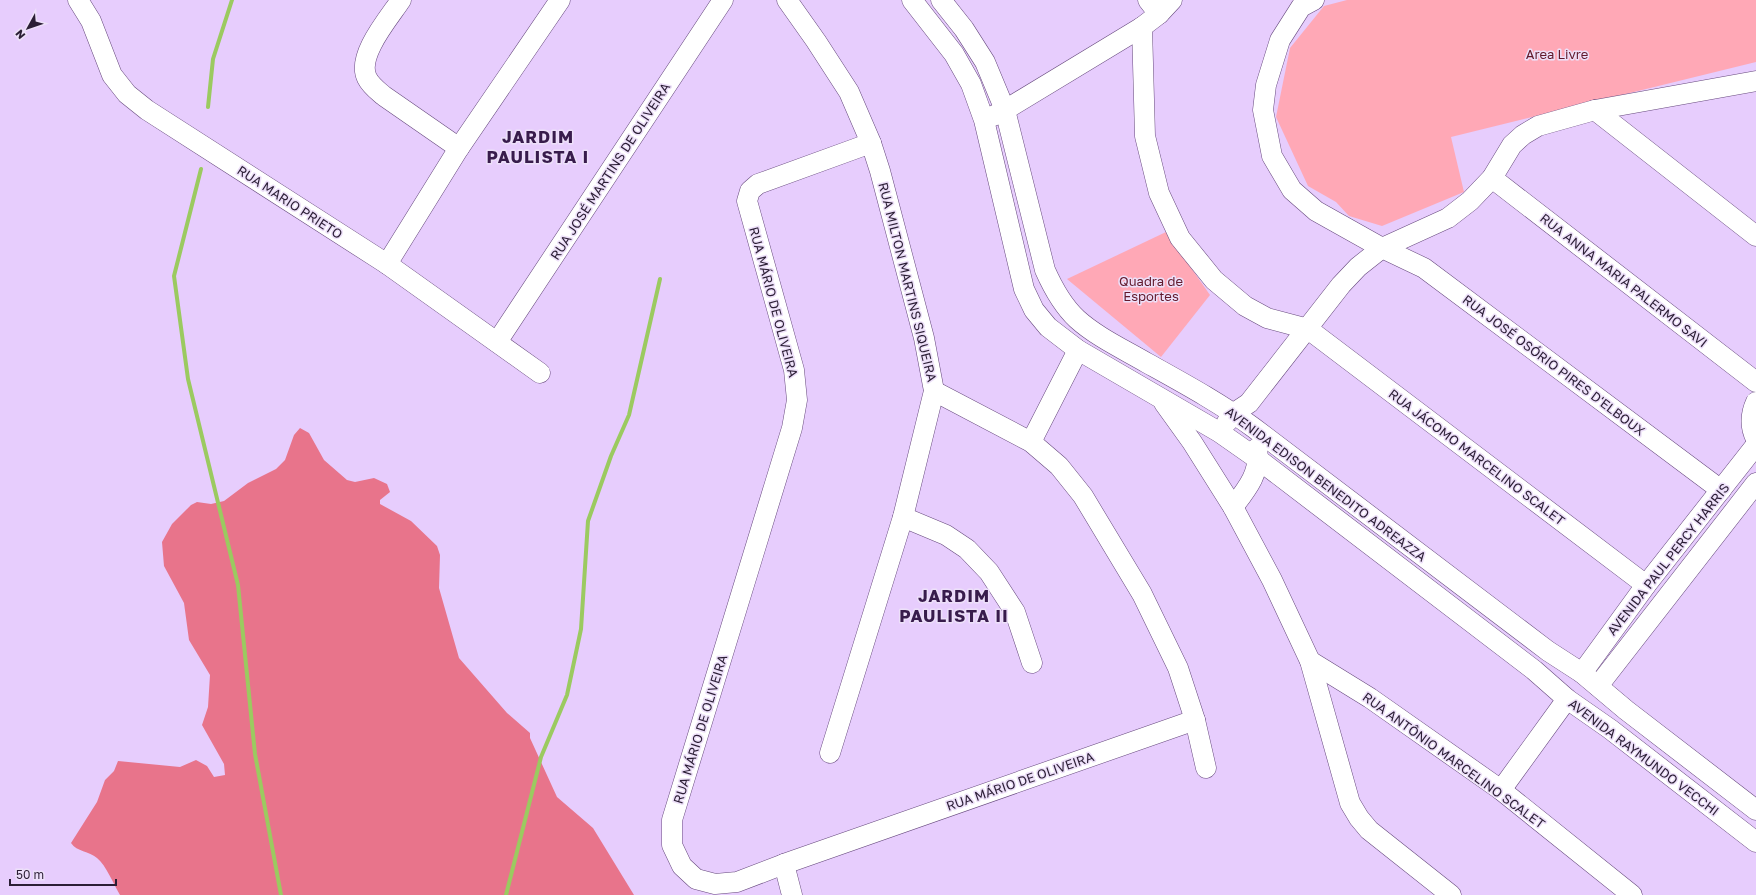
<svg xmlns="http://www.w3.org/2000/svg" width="1756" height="895" viewBox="0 0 1756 895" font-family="'Golos Text',sans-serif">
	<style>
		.green { fill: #ffa8b6 }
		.forest { fill: #e8748b }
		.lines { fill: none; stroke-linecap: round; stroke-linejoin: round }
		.stream { stroke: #9bca60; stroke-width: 4 }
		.minor-casing { stroke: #66497d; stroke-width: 21 }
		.minor { stroke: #fff; stroke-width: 20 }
		.labels { text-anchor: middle; stroke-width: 3; stroke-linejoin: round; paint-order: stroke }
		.park-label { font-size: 13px; fill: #62192c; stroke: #ede0f9 }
		.street-label { font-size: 13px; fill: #2b1e35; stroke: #ede0f9 }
		.district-label { font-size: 17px; font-weight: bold; letter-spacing: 1px; fill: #381c4c; stroke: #ede0f9 }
	</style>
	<rect width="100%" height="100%" fill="#e7cdfd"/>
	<g class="green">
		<path d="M 1347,0 L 1756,0 L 1756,62 L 1451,137 L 1464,192 L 1382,226 L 1349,216 L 1336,202 L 1308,186 L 1276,117 L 1290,48 L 1324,6 Z"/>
		<path d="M 1166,232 L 1210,295 L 1161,357 L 1067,279 Z"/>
	</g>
	<path class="forest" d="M 300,428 L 309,433 L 324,460 L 347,480 L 355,482 L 374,478 L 387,484 L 390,492 L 380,500 L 380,504 L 411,521 L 437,546 L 440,555 L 439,588 L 459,658 L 507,713 L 530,733 L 530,738 L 557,797 L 593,828 L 634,895 L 120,895 C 114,885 106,865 97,858 C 89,851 77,852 71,843 L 97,802 L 105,780 L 114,771 L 118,761 L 180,767 L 196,760 L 207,766 L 214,777 L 225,775 L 224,764 L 202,725 L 208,707 L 210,675 L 189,640 L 184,603 L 164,566 L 162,542 L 172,524 L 191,505 L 197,502 L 211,504 L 224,501 L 248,483 L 276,469 L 285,460 L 294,435 Z"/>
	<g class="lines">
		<g class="stream">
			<path d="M 208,107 L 213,59 L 232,0"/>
			<path d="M 201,169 L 174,276 L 188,379 L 238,585 L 255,754 L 281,895"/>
			<path d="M 506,895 L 541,757 L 567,695 L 581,629 L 588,521 L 611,456 L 629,415 L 660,279"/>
		</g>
		<g class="minor-casing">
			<g id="minor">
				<path d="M 78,0 L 91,21 L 112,75 L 127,94 L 147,110 L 387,264 L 540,373"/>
				<path d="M 401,0 C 389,18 356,56 367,78 C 371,86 377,90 384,96 L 459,148"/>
				<path d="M 787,0 L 816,41 L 849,92 L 871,143 L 880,171 L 924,338 L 934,391 L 903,517 L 830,753"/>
				<path d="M 912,0 L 954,54 L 971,84 L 984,120 L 1024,289 L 1034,310 L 1048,327 L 1078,350 L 1219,432 L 1259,460 L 1534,670 L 1567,699 L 1610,729 L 1756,842"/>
				<path d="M 941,0 L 964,29 L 985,62 L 1005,110 L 1045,270 C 1053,288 1062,305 1077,319 C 1097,337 1123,349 1147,363 C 1183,383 1220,403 1254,428 L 1548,651 L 1582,673 L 1626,710 L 1756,810"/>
				<path d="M 1148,0 L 1159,14"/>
				<path d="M 1172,0 L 1159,14 L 1142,27 L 1145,136 L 1159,193 L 1180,238 L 1214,280 L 1245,306 L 1267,318 L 1308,329 L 1646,585"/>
				<path d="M 1314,0 L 1301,7 L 1280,40 L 1266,85 L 1263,110 L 1272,156 L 1292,190 L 1316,211 L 1382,248 L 1448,218 L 1470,201 L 1492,178 L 1512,145 L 1523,135 L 1538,126 L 1595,110 L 1756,81"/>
				<path d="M 1595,110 L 1756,236"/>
				<path d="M 993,116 L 1005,110 L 1142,27"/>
				<path d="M 871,143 L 758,184 L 750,191 L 747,201 L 794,370 L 797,400 L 792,428 L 672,820 L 672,845 L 682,866 L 696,879 L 715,884 L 737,882 L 784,864 L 1195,720"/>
				<path d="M 1492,178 L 1756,382"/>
				<path d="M 387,264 L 459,148 L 560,0"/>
				<path d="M 497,342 L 723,0"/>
				<path d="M 934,391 L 1031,442 L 1059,466 L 1083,496 L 1142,594 L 1178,668 L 1195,720 L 1206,768"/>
				<path d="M 1756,402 C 1750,415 1750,427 1756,439"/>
				<path d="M 1164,403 L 1192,442 L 1233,507 L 1272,580 L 1310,661 L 1350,803 L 1359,818 L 1369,830 L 1451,895"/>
				<path d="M 1227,422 L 1234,413 L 1249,403 L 1341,285 L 1358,267 L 1382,248 L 1424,268 L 1721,490"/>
				<path d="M 1031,442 L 1078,350"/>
				<path d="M 1233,507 C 1247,489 1261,472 1257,448"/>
				<path d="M 903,517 L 946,535 L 967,549 L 989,572 L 1015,612 L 1032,663"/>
				<path d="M 1310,661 L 1370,698 L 1501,790 L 1632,895"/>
				<path d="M 1582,673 L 1646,585 L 1756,445"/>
				<path d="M 1598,686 L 1756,483"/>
				<path d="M 1501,790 L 1567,699"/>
				<path d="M 784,864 L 792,895"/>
			</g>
		</g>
		<use href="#minor" class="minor"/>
	</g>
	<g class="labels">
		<g class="park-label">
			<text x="1557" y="59">Area Livre</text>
			<text x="1151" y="286">Quadra de<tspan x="1151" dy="15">Esportes</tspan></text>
		</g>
		<g class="street-label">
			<text transform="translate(610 171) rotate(-57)" y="5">RUA JOSÉ MARTINS DE OLIVEIRA</text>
			<text transform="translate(290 202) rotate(33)" y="5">RUA MARIO PRIETO</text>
			<text transform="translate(1624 280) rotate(38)" y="5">RUA ANNA MARIA PALERMO SAVI</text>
			<text transform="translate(908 282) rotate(76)" y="5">RUA MILTON MARTINS SIQUEIRA</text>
			<text transform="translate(774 302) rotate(75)" y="5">RUA MÁRIO DE OLIVEIRA</text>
			<text transform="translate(1554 365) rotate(37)" y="5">RUA JOSÉ OSÓRIO PIRES D'ELBOUX</text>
			<text transform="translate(1477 457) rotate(37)" y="5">RUA JÁCOMO MARCELINO SCALET</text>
			<text transform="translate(1326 484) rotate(37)" y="5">AVENIDA EDISON BENEDITO ADREAZZA</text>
			<text transform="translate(1668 559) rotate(-52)" y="5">AVENIDA PAUL PERCY HARRIS</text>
			<text transform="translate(700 729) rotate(-73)" y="5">RUA MÁRIO DE OLIVEIRA</text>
			<text transform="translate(1644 757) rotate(37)" y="5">AVENIDA RAYMUNDO VECCHI</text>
			<text transform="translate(1454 760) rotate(36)" y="5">RUA ANTÔNIO MARCELINO SCALET</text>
			<text transform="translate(1020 781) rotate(-19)" y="5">RUA MÁRIO DE OLIVEIRA</text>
		</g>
		<g class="district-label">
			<text x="538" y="143">JARDIM<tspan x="538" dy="20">PAULISTA I</tspan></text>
			<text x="954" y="602">JARDIM<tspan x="954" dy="20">PAULISTA II</tspan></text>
		</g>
	</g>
	<g transform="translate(28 28) rotate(230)" stroke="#ede0f9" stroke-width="3" paint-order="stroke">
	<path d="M0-3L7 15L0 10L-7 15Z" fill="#2b1e35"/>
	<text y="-6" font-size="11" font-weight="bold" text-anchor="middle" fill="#2b1e35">N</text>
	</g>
	<path d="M10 879v6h106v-6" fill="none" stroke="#2b1e35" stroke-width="2"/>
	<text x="16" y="879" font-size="12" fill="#2b1e35" stroke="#ede0f9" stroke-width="3" paint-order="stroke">50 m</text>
</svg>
